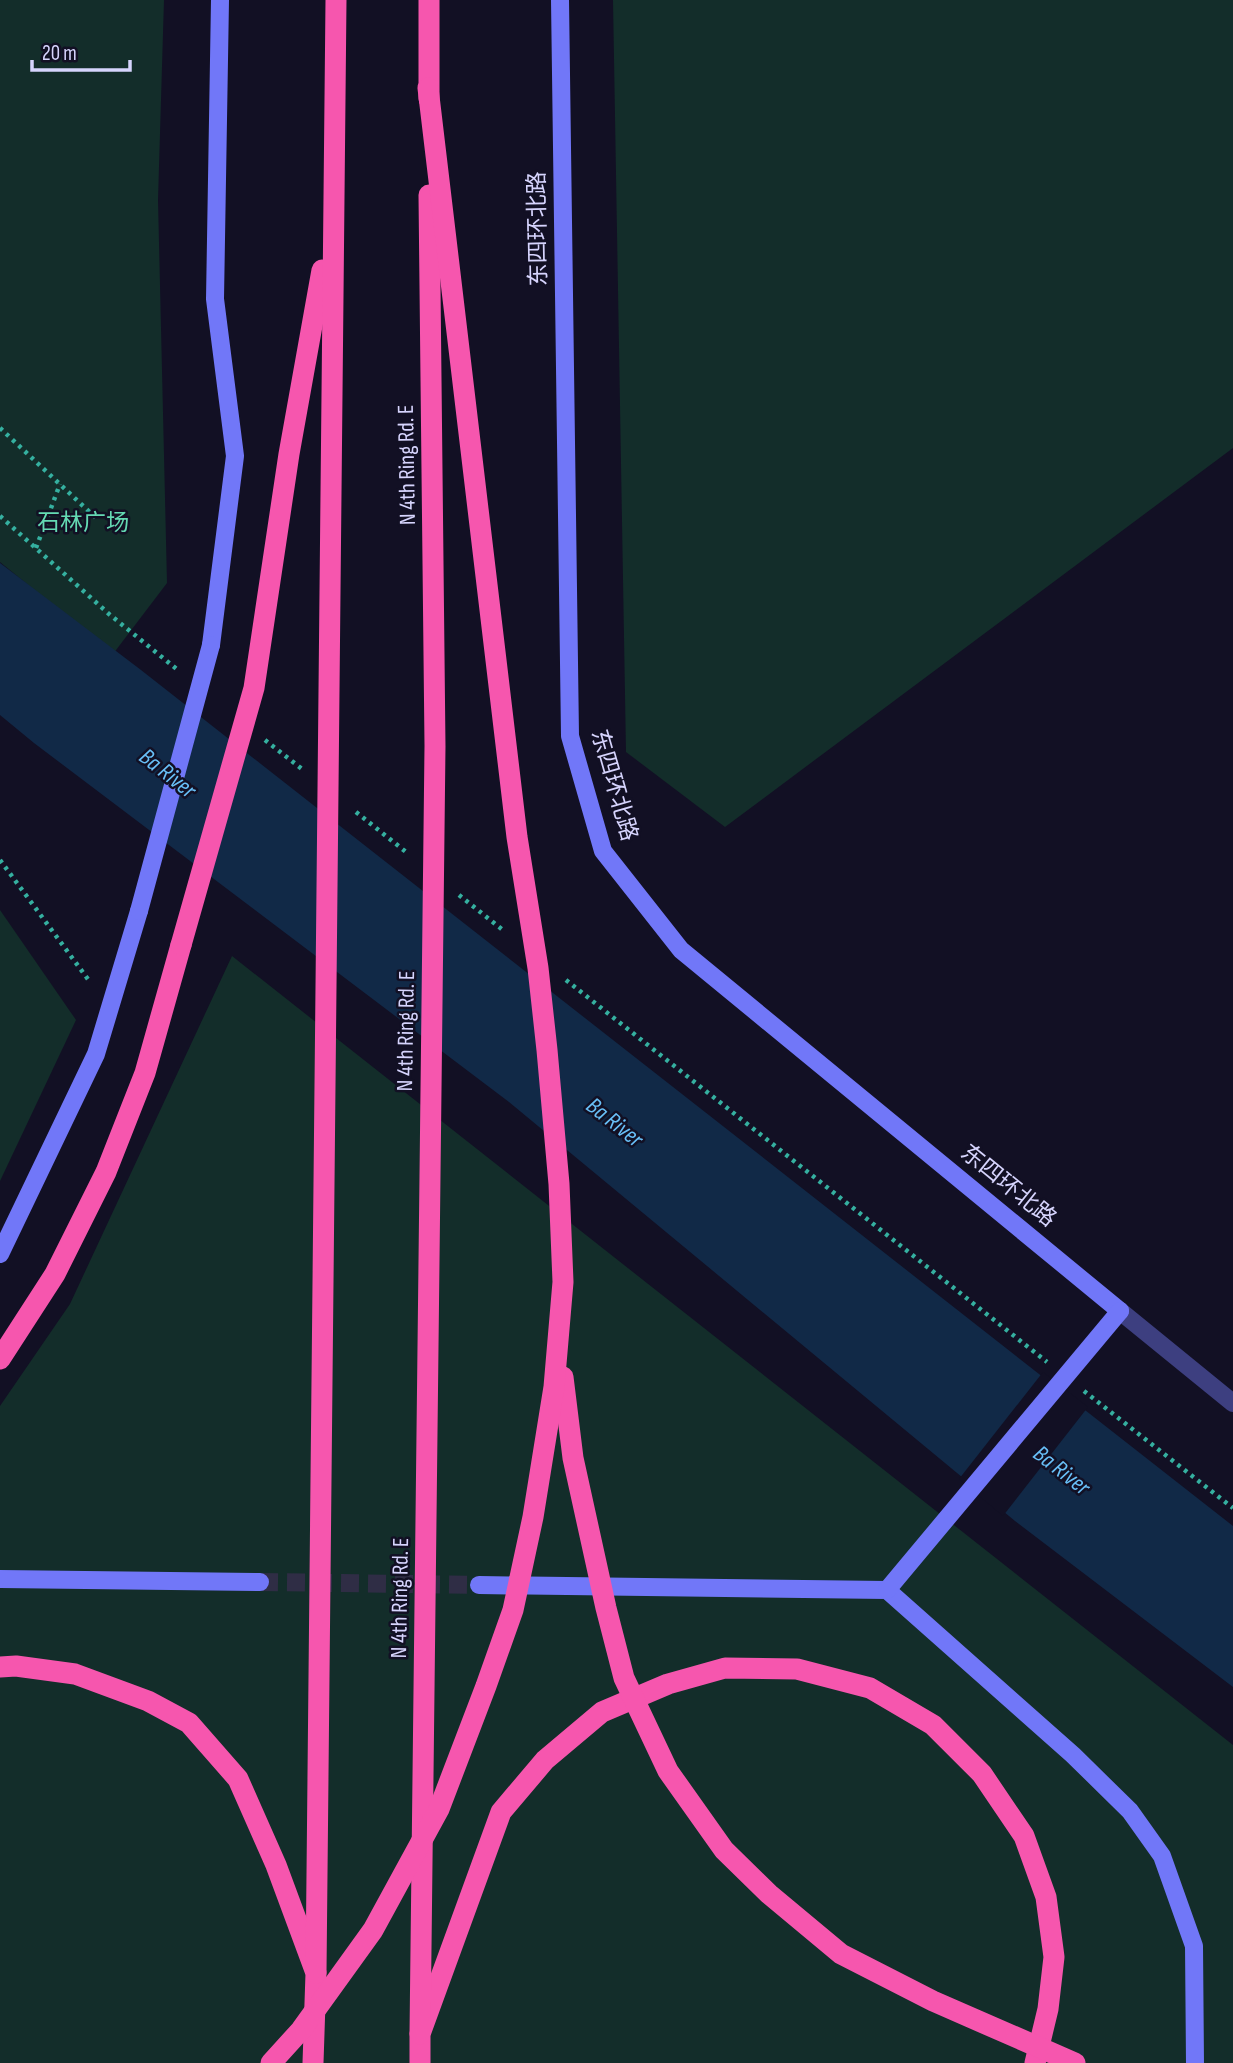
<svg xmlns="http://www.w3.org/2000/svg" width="1233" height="2063" viewBox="0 0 1233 2063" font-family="'Sofia Sans Condensed','Noto Sans SC',sans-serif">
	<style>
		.green { fill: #132d2a }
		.water { fill: #112947 }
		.pier { fill: #121024 }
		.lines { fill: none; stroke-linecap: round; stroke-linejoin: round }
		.secondary-tunnel { stroke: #2f2d45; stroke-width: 18; stroke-dasharray: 18 9; stroke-linecap: butt }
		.path { stroke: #35b0a0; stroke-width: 4.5; stroke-dasharray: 3.5 5; stroke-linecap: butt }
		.street { stroke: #3d3f80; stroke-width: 18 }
		.secondary { stroke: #7177f8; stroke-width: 18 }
		.highway { stroke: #f656ae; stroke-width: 21 }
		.secondary-bridge { stroke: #7177f8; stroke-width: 18 }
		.highway-bridge { stroke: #f656ae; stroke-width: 21 }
		.labels { text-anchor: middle; stroke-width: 5; stroke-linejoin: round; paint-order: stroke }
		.street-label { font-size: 23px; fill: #d6d4fd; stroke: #121024 }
		.park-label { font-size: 23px; fill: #64d9b3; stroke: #121024 }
		.water-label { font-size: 24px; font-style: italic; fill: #68bff7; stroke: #121024 }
	</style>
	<rect width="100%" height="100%" fill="#121024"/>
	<g class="green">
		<path d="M 0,0 L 164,0 L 158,200 L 167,583 L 113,654 L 0,562 Z"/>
		<path d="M 613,0 L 1233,0 L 1233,448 L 725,827 L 626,752 Z"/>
		<path d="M 0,910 L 76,1020 L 0,1181 Z"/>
		<path d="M 232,956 L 1233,1745 L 1233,2063 L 0,2063 L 0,1406 L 70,1304 Z"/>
	</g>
	<path class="water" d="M 0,563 L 141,670 L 1233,1526 L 1233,1687 L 1015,1521 L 509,1102 L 34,743 L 0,715 Z"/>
	<path class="pier" d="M 1043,1372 L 1088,1407 L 1003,1516 L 959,1479 Z"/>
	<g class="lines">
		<path class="secondary-tunnel" d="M 260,1582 L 479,1585"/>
		<g class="path">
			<path d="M 0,428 L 97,519"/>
			<path d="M 0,516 L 109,614 L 179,671"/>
			<path d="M 36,548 L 60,484"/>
			<path d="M 265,740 L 302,769"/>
			<path d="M 356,812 L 406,852"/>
			<path d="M 0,860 L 90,982"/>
			<path d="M 459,895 L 504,931"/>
			<path d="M 566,980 L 1047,1362"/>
			<path d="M 1084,1391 L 1233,1508"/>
		</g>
		<path class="street" d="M 1120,1311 L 1233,1403"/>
		<g class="secondary">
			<path d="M 560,0 L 570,736 L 603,851 L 681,950 L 1120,1311"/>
			<path d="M 211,645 L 235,456 L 215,299 L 220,0"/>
			<path d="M 0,1254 L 96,1054 L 139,911"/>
			<path d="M 0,1579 L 260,1582"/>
			<path d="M 479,1585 L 887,1590 L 1073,1755 L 1130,1811 L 1162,1856 L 1194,1946 L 1195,2063"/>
		</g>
		<g class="highway">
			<path d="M 0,1359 L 55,1274 L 106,1172 L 145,1073 L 181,945"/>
			<path d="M 0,1667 L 16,1666 L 75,1674 L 148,1701 L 189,1723 L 238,1779 L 276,1865 L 316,1973 L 313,2063"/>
			<path d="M 420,2063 L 420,2034 L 501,1812 L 545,1760 L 602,1712 L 668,1684 L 725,1668 L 797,1669 L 870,1688 L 933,1725 L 982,1774 L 1024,1836 L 1046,1897 L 1054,1957 L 1048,2009 L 1035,2063"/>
		</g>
		<g class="secondary-bridge">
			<path d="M 139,911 L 211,645"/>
			<path d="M 887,1590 L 1120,1311"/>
		</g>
		<g class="highway-bridge">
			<path d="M 429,99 L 429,0"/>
			<path d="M 181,945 L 254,688 L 289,454 L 322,270"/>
			<path d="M 563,1377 L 573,1458 L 606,1608 L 624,1678 L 668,1771 L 724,1850 L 769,1894 L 841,1954 L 933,2001 L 1075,2063"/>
			<path d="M 316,1973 L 336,0"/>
			<path d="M 420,2034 L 435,746 L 429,195"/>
			<path d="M 271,2063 L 301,2030 L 373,1930 L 439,1809 L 486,1686 L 513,1610 L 533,1517 L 554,1387 L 563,1282 L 559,1184 L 547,1050 L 538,968 L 517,837 L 428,88"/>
		</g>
	</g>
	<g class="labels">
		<g class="street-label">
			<text transform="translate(537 229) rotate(-91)" y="8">东四环北路</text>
			<text transform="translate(406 465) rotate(-91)" y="8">N 4th Ring Rd. E</text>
			<text transform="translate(615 785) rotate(74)" y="8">东四环北路</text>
			<text transform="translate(405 1031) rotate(-89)" y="8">N 4th Ring Rd. E</text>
			<text transform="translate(1009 1185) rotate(39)" y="8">东四环北路</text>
			<text transform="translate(399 1598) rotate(-89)" y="8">N 4th Ring Rd. E</text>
		</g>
		<g class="park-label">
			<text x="83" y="530">石林广场</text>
		</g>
		<g class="water-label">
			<text transform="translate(168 773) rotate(38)" y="8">Ba River</text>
			<text transform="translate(615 1122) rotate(38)" y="8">Ba River</text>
			<text transform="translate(1062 1470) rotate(38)" y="8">Ba River</text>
		</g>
	</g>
	<path d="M32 60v10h98v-10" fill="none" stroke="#d6d4fd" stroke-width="3.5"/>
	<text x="42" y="60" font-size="21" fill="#d6d4fd" stroke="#121024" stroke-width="5" paint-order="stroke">20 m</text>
</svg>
